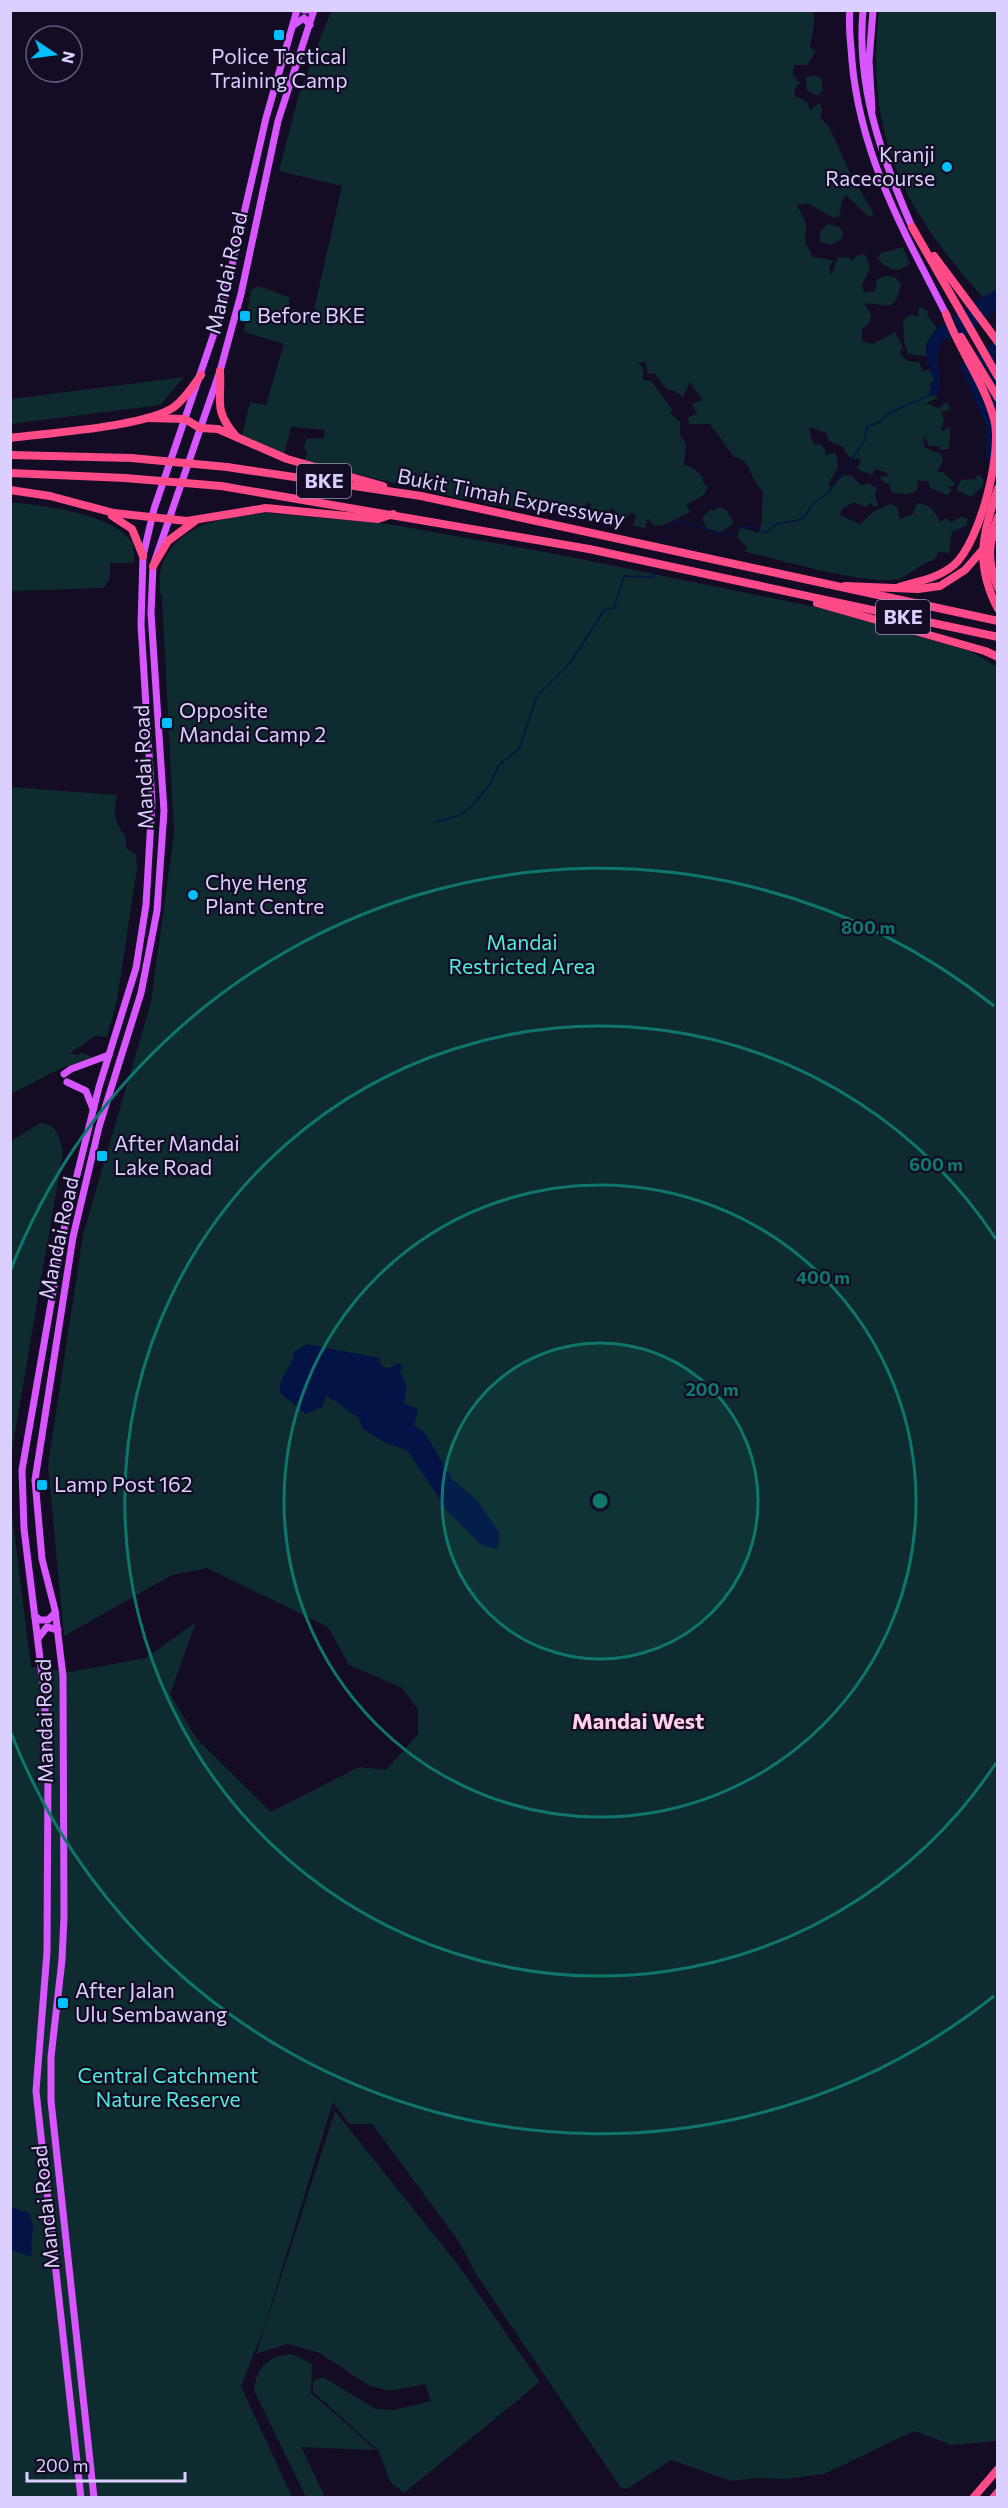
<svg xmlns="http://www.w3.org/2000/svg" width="1008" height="2508" viewBox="0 0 1008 2508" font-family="Commissioner,sans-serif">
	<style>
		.green { fill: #0e2c2f }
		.water { fill: #041345 }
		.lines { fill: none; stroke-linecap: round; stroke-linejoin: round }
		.stream { stroke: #041345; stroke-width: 1.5 }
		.primary { stroke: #d756ff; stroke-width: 7 }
		.motorway { stroke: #ff4a88; stroke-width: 8 }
		.motorway-bridge { stroke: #ff4a88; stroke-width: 8 }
		.ring { fill: none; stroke: #0f766e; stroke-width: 3 }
		.poi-dot { fill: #00bffa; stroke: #130c24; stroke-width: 2 }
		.labels { text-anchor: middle; stroke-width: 4.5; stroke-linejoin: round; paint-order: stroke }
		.shield { fill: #130c24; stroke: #9f94bd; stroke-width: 1.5 }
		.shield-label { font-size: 20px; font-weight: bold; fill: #dbcfff }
		.poi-label { font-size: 21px; fill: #dbcfff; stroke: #130c24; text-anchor: start }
		.street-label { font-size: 21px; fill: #dbcfff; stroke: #130c24 }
		.park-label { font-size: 21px; fill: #4eecda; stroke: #130c24 }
		.neighbourhood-label { font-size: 22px; font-weight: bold; fill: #ffd1e8; stroke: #130c24 }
		.centre { fill: #0f766e; stroke: #130c24; stroke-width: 3 }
		.ring-label { font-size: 18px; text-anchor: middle; font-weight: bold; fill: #0f766e; stroke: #130c24; stroke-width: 4.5; stroke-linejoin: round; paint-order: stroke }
	</style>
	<rect width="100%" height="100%" fill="#130c24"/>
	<g class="green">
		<path d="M 331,11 L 813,11 C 817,23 811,35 810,48 L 816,51 L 807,65 L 794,65 L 793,75 L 800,83 L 795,88 L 794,95 L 808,103 L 810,110 L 820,103 L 822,111 L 820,118 L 829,127 L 851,175 L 874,214 L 869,217 L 846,195 L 842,201 L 839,217 L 834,218 L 807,203 L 797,205 L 806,223 L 805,242 L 813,257 L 833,260 L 829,268 L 831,275 L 838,258 L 848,257 L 852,261 L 856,256 L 864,254 C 874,269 868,271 862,285 L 864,293 L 875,291 L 877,280 L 884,276 L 895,277 L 901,284 C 894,318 883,301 864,304 L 871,314 L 870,322 L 862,329 L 862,341 L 873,344 L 895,332 L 903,348 L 900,352 C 904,361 910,362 919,362 L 923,371 L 929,369 L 935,380 L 930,384 L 938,398 L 926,403 L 939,408 L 947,402 L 951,409 L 942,412 L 944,422 L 941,428 L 942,431 L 950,427 L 949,449 L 940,450 L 939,446 L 929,446 L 925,437 L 923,438 L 925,448 L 941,454 L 943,461 L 937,472 L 942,472 L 954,482 L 954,486 L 948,486 L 952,491 L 947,495 L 930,488 L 928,481 L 917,481 L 918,490 L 909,494 L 892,493 L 889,484 L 882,481 L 880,477 L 888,476 L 887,473 L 876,469 L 872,475 L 857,469 L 861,460 L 849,457 L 843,447 L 829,441 L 826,433 L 810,427 L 810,436 L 815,445 L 819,444 L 825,449 L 825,455 L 836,453 L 838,467 L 829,483 L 830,487 L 844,475 L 850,475 L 861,485 L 870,484 L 877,488 L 875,495 L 878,505 L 875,507 L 870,503 L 865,507 L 854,502 L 842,509 L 840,515 L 860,524 L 873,512 L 890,504 L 898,507 L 899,519 L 912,515 L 917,503 C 930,505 935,510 940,522 L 947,518 L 951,523 L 960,517 L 967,518 L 967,525 L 952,532 L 949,553 L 939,552 L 934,560 C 918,564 910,576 898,579 C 863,585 780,560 743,551 L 748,548 L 737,537 L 740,527 L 758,533 C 765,519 761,507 763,492 C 750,480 751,458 734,457 L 710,424 L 689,424 L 688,417 L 697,414 L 692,404 L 702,400 L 690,382 L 683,397 L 673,390 L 667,390 L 655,374 L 648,373 L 645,362 L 637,363 L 643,367 L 643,380 L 651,381 L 672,409 L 670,413 L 680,422 L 680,434 L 686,444 L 684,465 L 693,468 L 703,477 L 703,482 L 708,487 L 704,495 L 686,505 L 690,512 L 661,526 L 653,525 L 648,518 L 645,528 L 633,526 L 636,514 L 630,513 L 626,520 L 613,516 L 615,510 L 610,508 L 607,517 L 598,517 L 589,509 L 591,504 L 588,502 L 578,513 L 570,513 L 570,509 L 565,507 L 550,513 L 487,504 L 476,498 L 463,499 L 304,462 L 307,452 L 304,448 L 306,439 L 324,438 L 325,430 L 291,427 L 284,456 L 242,436 L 250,402 L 266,405 L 284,344 L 244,332 L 251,290 L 259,286 L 290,298 L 289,308 L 313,314 L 342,186 L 279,171 L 299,94 Z"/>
		<path d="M 879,11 L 997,11 L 997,313 C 909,217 864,146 879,11 Z"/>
		<path d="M 814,76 L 821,78 L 823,90 L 818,96 L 807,91 L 806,77 Z"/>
		<path d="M 828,224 L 840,227 L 844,234 L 840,240 L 831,245 L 819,242 L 821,230 Z"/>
		<path d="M 903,247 L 910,264 C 897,274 888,270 878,259 L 881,253 Z"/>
		<path d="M 919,307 L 927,310 L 928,316 L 937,328 L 926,344 L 926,356 L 908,354 L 904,341 L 903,321 L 910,314 L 918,317 Z"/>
		<path d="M 184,377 L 160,405 L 11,424 L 11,399 Z"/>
		<path d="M 979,474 L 984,481 L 982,487 L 971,497 L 956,490 L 961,480 L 975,479 Z"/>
		<path d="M 10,502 C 44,506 114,513 133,544 L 134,563 L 110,563 L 110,578 L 104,588 L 11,591 Z"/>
		<path d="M 720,507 L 726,510 L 734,523 L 721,532 L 707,529 L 702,518 L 711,509 L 714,511 Z"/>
		<path d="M 267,513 L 388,524 L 556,554 L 825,609 L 972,652 L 997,667 L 997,2441 L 952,2445 L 914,2431 L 824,2474 L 786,2479 L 756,2478 L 731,2481 L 671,2460 L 627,2489 L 621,2488 L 476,2274 L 460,2243 L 372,2124 L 349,2124 L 333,2102 L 264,2328 L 241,2386 L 292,2497 L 11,2497 L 10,1498 L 31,1667 L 70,1672 L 146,1658 L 196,1622 L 170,1694 L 197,1739 L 271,1812 L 359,1767 L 386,1770 L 418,1734 L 418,1709 L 402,1688 L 349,1665 L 328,1627 L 207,1568 L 172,1575 L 64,1636 L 48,1465 L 83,1235 L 151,1002 L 174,834 L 162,596 L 160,593 C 160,585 159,574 162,566 C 178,521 228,517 267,513 Z"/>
		<path d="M 11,787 L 117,795 C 113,811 114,825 126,836 L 126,848 L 136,854 L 137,868 L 117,1000 L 107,1037 L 95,1036 L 70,1053 L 77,1055 L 82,1053 L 93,1057 L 59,1069 L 11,1094 Z"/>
		<path d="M 40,1123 C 57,1123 60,1138 63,1152 L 11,1455 L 11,1141 Z"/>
		<path d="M 335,2111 L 459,2266 L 540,2382 L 404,2493 L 391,2483 L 378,2450 L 313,2392 L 313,2381 L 323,2377 L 376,2409 L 394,2410 L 431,2401 L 425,2384 L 389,2391 L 368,2385 L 320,2353 L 287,2344 L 256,2354 Z"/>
		<path d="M 292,2354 L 312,2364 L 311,2393 L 376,2450 L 301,2447 L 325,2497 L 306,2497 L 254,2390 C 257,2366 269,2356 292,2354 Z"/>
	</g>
	<g class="water">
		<path d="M 997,289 L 997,309 L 961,340 L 946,338 C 926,355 950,379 935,397 L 929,392 L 934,382 C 932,370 924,357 927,344 C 931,325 980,299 997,289 Z"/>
		<path d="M 997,340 L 997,469 L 991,470 L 986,458 L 986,426 L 960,365 Z"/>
		<path d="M 307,1344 L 379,1358 L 381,1365 L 388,1369 L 398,1363 L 403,1367 L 400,1373 L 407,1386 L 404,1404 L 418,1409 L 414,1425 L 425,1433 L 452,1479 L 477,1500 L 500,1534 L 498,1549 L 483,1546 L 448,1512 L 408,1451 L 384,1442 L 362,1428 L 359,1418 C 347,1412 339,1401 326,1396 L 322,1407 L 306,1414 L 280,1393 C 277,1378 293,1366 294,1352 Z"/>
		<path d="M 11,2207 L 29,2213 L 33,2225 L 31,2257 L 11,2250 Z"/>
	</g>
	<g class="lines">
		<g class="stream">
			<path d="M 667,530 L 678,520 L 729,536 L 742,527 L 757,528 L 765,533 L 777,524 L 803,519 L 813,504 L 829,492 L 865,440 L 867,427 L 880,422 L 889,413 L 932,394"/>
			<path d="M 661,544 L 663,537"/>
			<path d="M 436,822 L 457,816 L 472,806 L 491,783 L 499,765 L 519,749 L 537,696 L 570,663 L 605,609 L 614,608 L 624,576 L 653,577 L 656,566"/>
		</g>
		<g class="primary">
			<path d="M 304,10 L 308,10"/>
			<path d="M 850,10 C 848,27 851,44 852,61 C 860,155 904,232 946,314"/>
			<path d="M 863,10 C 856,87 882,158 912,227"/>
			<path d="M 294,25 L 304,18 L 310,25"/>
			<path d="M 872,110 L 869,61 L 873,10"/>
			<path d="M 64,1074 L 71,1069 L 109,1055"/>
			<path d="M 67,1082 L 86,1091 L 93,1109"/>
			<path d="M 35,1616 L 40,1620 L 48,1620 L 55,1613"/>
			<path d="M 39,1637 L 47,1627 L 58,1630"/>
			<path d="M 81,2498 L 36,2091 L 47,1952 L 48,1769 L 44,1691 L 24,1529 L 22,1470 L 65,1223 L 99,1087 L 136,968 L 146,905 L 152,802 L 141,625 L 143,556 L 154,509 L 221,313 L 266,118 L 297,10"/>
			<path d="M 94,2498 L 51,2101 L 51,2057 L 62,1960 L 64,1917 L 63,1676 L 55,1610 L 42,1559 L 35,1480 L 73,1237 L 99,1127 L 141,993 L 157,911 L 164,811 L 151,613 L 153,566 L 220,371 L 241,294 L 278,121 L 314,10"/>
		</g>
		<g class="motorway">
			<path d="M 912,227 L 998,377"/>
			<path d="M 934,256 L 998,342"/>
			<path d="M 961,337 L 998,398"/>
			<path d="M 220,371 C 222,402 213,409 235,435"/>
			<path d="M 147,418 L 185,419 L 200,428 L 218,429 L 287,459 L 383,486"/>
			<path d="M 10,438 C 48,433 145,427 174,407 C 185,399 193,386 201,375"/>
			<path d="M 10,455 L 131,458"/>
			<path d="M 227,467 L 421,496 L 998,621"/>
			<path d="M 10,473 L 125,478"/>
			<path d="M 221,486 L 589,549 L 998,637"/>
			<path d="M 10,490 L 50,496 L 114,513 L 187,521 L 266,508 L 378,519 L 393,514"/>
			<path d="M 112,516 L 132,529 L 143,556"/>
			<path d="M 153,566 L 168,541 L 195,521"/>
			<path d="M 845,586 L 918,589 L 940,586 L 965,570 L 998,532"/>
			<path d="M 899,587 C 918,581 937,579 954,565 C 980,542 1003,452 994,419 C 984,382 959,350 946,314"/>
			<path d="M 817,603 L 985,651 L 998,657"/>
			<path d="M 973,2498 L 998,2469"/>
			<path d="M 993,2498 L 998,2492"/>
		</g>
		<g class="motorway-bridge">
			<path d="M 131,458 L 227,467"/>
			<path d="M 125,478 L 221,486"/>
			<path d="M 998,488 C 983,534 974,563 998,609"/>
			<path d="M 998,517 C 988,543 987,563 998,588"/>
		</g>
	</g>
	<circle cx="600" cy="1501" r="158" fill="#0f766e" fill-opacity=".12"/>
	<g class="ring">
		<circle cx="600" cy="1501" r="158"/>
		<circle cx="600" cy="1501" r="316"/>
		<path d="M996 1763A475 475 0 1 1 996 1239"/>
		<path d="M994 1996A633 633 0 0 1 11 1733M11 1269A633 633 0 0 1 994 1006"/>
	</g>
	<g class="poi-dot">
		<rect x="273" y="29" width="12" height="12" rx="3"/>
		<circle cx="947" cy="167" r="6"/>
		<rect x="239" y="310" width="12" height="12" rx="3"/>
		<rect x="161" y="717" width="12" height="12" rx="3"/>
		<circle cx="193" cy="895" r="6"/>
		<rect x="96" y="1150" width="12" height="12" rx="3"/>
		<rect x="36" y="1479" width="12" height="12" rx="3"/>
		<rect x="57" y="1997" width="12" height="12" rx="3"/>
	</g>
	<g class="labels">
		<g class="shield">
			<rect x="297" y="464" width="54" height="34" rx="4.5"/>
			<rect x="876" y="600" width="54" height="34" rx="4.5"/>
		</g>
		<g class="shield-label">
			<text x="324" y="488">BKE</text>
			<text x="903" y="624">BKE</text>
		</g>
		<g class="poi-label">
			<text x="279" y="64" text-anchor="middle">Police Tactical<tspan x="279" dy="24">Training Camp</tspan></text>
			<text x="935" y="162" text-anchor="end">Kranji<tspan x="935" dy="24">Racecourse</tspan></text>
			<text x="257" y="323">Before BKE</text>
			<text x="179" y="718">Opposite<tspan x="179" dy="24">Mandai Camp 2</tspan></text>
			<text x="205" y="890">Chye Heng<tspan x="205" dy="24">Plant Centre</tspan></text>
			<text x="114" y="1151">After Mandai<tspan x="114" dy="24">Lake Road</tspan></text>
			<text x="54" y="1492">Lamp Post 162</text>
			<text x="75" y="1998">After Jalan<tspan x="75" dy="24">Ulu Sembawang</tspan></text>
		</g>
		<g class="street-label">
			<text transform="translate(227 273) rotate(-77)" y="7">Mandai Road</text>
			<text transform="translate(511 498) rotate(11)" y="7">Bukit Timah Expressway</text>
			<text transform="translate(144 767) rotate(-92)" y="7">Mandai Road</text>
			<text transform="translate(59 1238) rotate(-78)" y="7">Mandai Road</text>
			<text transform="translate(45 1721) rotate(-91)" y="7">Mandai Road</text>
			<text transform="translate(46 2207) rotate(-96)" y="7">Mandai Road</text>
		</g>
		<g class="park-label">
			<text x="522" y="950">Mandai<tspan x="522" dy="24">Restricted Area</tspan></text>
			<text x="168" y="2083">Central Catchment<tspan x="168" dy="24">Nature Reserve</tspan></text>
		</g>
		<g class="neighbourhood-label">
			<text x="638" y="1729">Mandai West</text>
		</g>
	</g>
	<circle cx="600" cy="1501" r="9" class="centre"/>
	<g class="ring-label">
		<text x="868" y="934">800 m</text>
		<text x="936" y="1171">600 m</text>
		<text x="823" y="1284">400 m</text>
		<text x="712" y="1396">200 m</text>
	</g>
	<rect width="1008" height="2508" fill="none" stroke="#dbcfff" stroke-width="24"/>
	<g transform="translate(54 54) rotate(103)"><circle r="28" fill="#130c24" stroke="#635a7c" stroke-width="1.5"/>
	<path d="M0-4.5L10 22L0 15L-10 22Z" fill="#00bffa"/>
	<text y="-9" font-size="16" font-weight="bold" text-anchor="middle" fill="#dbcfff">N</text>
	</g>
	<path d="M27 2472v9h158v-9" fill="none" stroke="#dbcfff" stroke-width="3"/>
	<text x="36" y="2472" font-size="18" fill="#dbcfff" stroke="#130c24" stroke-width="4.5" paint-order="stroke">200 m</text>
</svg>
